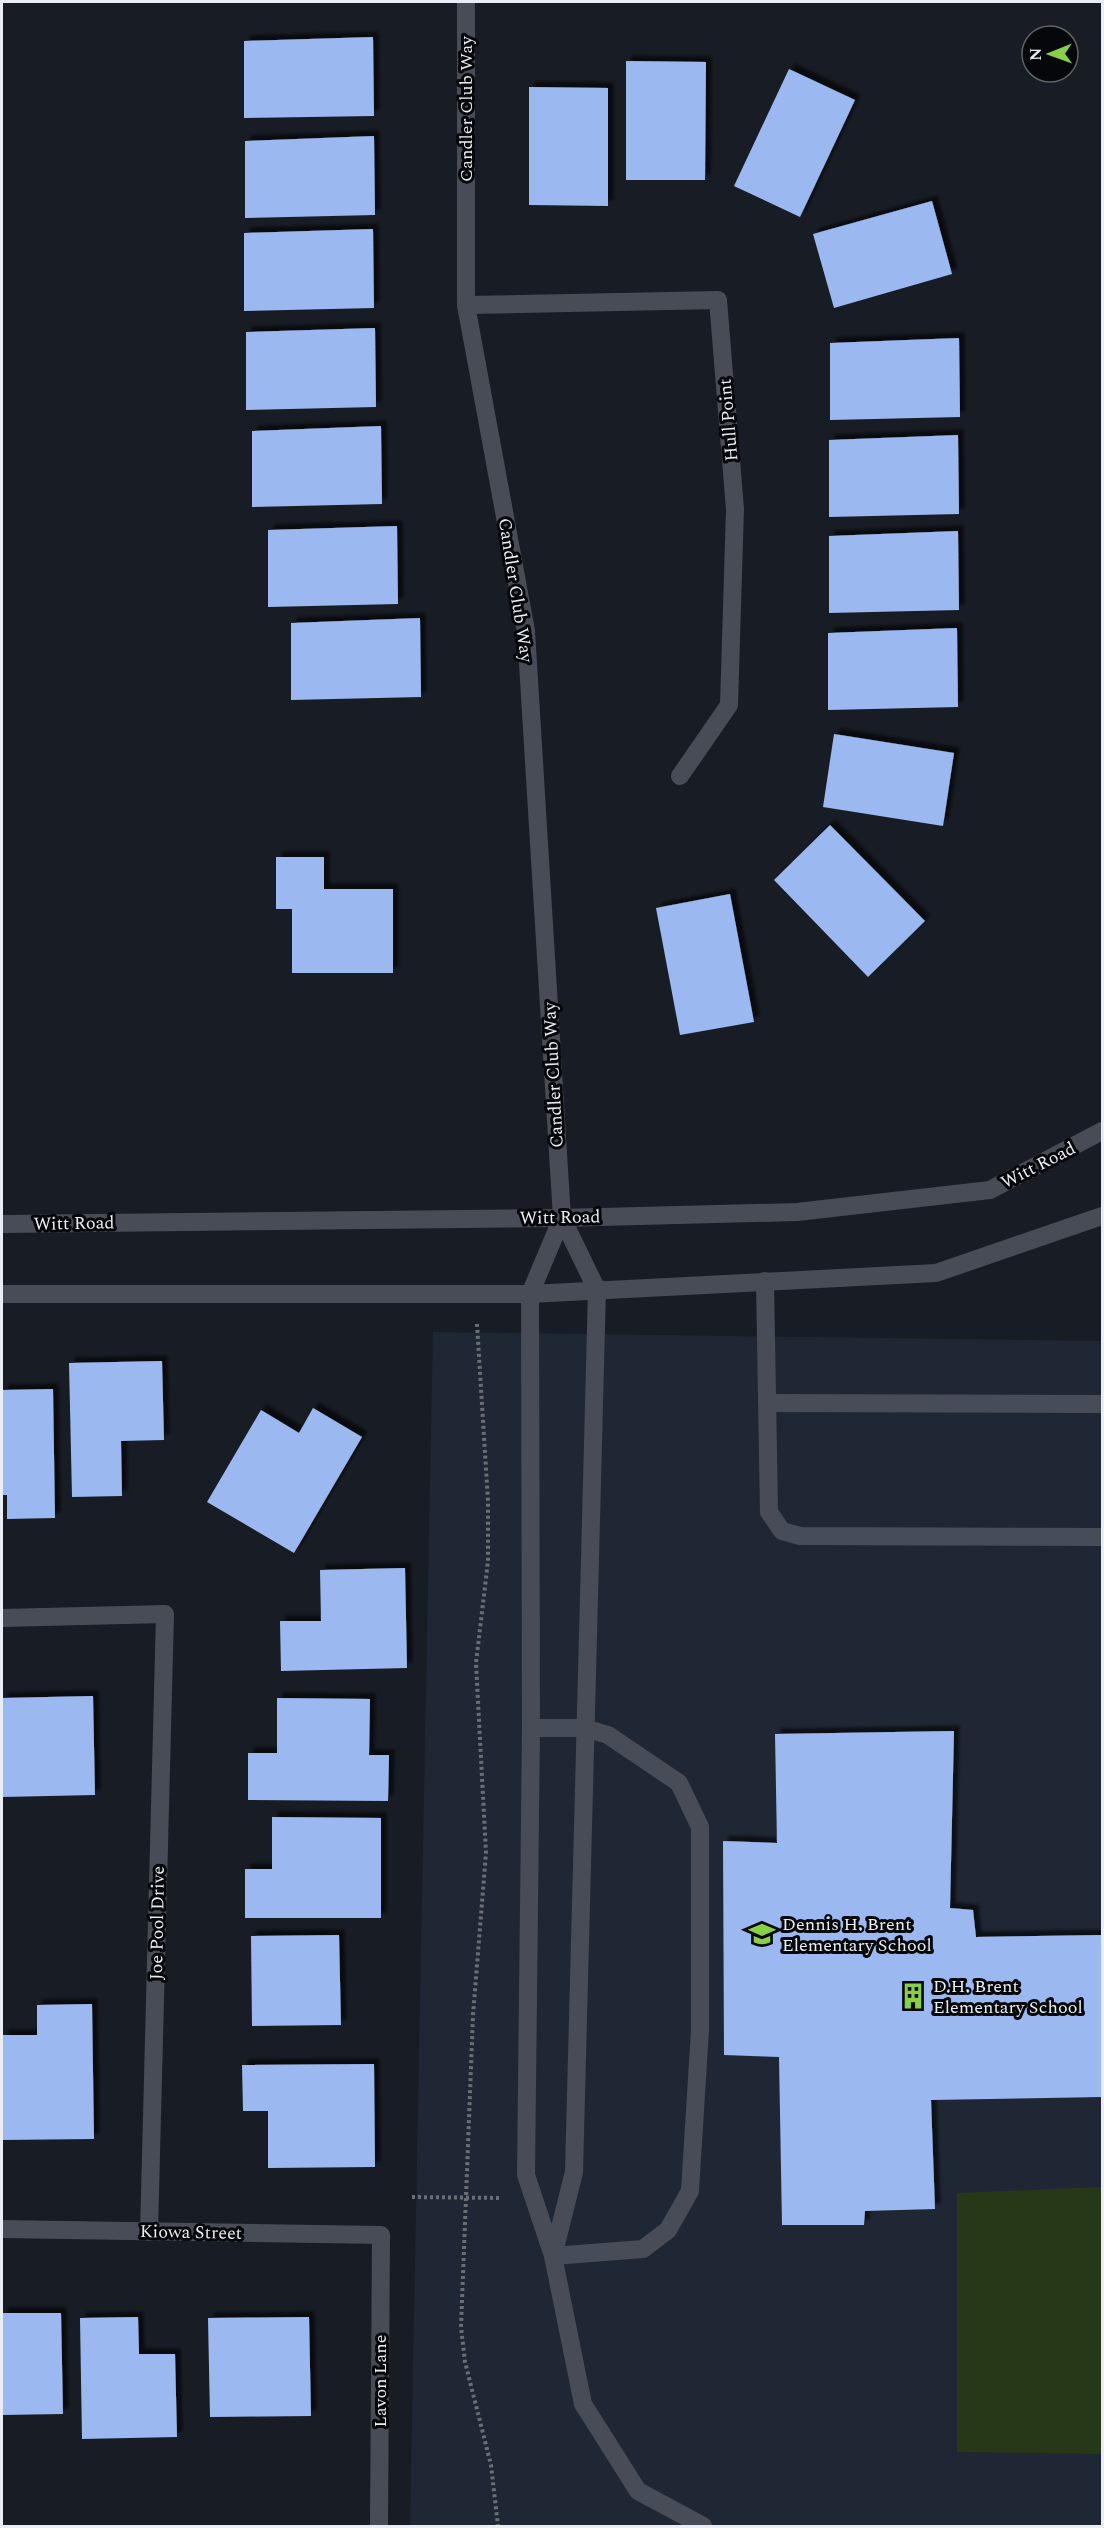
<svg xmlns="http://www.w3.org/2000/svg" width="1104" height="2528" viewBox="0 0 1104 2528" font-family="Spectral,serif">
	<style>
		.built { fill: #202734 }
		.green { fill: #263817 }
		.building { fill: #9bb9f0; filter: url(#shadow) }
		.lines { fill: none; stroke-linecap: round; stroke-linejoin: round }
		.path { stroke: #6a6e75; stroke-width: 4; stroke-dasharray: 3 3; stroke-linecap: butt }
		.lane { stroke: #474c56; stroke-width: 18 }
		.street { stroke: #474c56; stroke-width: 18 }
		.secondary { stroke: #474c56; stroke-width: 18 }
		.labels { text-anchor: middle; stroke-width: 6; stroke-linejoin: round; paint-order: stroke }
		.street-label { font-size: 18px; fill: #eaedf3; stroke: #05070a }
		.poi-label { font-size: 18px; fill: #eaedf3; stroke: #05070a; text-anchor: start }
	</style>
	<defs>
		<filter id="shadow"><feDropShadow dx="5.5" dy="-5.5" stdDeviation="1.5" flood-color="#0009"/></filter>
	</defs>
	<rect width="100%" height="100%" fill="#181c24"/>
	<path class="built" d="M 433,1332 L 1102,1341 L 1102,2526 L 410,2526 Z"/>
	<path class="green" d="M 1102,2187 L 1102,2454 L 957,2452 L 957,2193 Z"/>
	<g class="building">
		<path d="M 373,37 L 374,116 L 244,118 L 244,41 Z"/>
		<path d="M 626,61 L 706,62 L 705,180 L 626,180 Z"/>
		<path d="M 789,69 L 855,100 L 800,217 L 734,186 Z"/>
		<path d="M 529,87 L 608,88 L 608,206 L 529,205 Z"/>
		<path d="M 374,136 L 375,215 L 245,218 L 245,141 Z"/>
		<path d="M 932,201 L 952,274 L 834,308 L 813,234 Z"/>
		<path d="M 373,229 L 374,308 L 244,311 L 244,233 Z"/>
		<path d="M 375,328 L 376,407 L 246,410 L 246,332 Z"/>
		<path d="M 959,338 L 960,417 L 830,420 L 830,343 Z"/>
		<path d="M 381,426 L 382,504 L 252,507 L 252,431 Z"/>
		<path d="M 958,435 L 959,514 L 829,517 L 829,440 Z"/>
		<path d="M 397,526 L 398,604 L 268,607 L 268,530 Z"/>
		<path d="M 958,531 L 959,610 L 829,613 L 829,536 Z"/>
		<path d="M 420,618 L 421,697 L 291,700 L 291,623 Z"/>
		<path d="M 957,628 L 958,707 L 828,710 L 828,633 Z"/>
		<path d="M 834,734 L 954,753 L 943,826 L 823,807 Z"/>
		<path d="M 830,825 L 925,921 L 868,977 L 774,880 Z"/>
		<path d="M 276,857 L 324,857 L 324,889 L 393,889 L 393,973 L 292,973 L 292,909 L 276,909 Z"/>
		<path d="M 730,894 L 754,1022 L 680,1035 L 656,908 Z"/>
		<path d="M 162,1361 L 164,1440 L 121,1441 L 122,1496 L 72,1497 L 69,1363 Z"/>
		<path d="M 53,1389 L 55,1518 L 7,1519 L 7,1495 L 2,1495 L 2,1390 Z"/>
		<path d="M 313,1408 L 362,1437 L 294,1553 L 207,1502 L 261,1410 L 299,1433 Z"/>
		<path d="M 405,1568 L 407,1668 L 281,1671 L 280,1621 L 321,1621 L 320,1570 Z"/>
		<path d="M 93,1696 L 95,1795 L 2,1797 L 2,1698 Z"/>
		<path d="M 277,1698 L 370,1699 L 369,1755 L 389,1755 L 388,1801 L 248,1800 L 248,1753 L 277,1753 Z"/>
		<path d="M 954,1731 L 950,1908 L 973,1910 L 976,1937 L 1102,1935 L 1102,2097 L 931,2100 L 935,2209 L 865,2211 L 864,2225 L 782,2225 L 779,2057 L 724,2055 L 723,1841 L 777,1843 L 775,1734 Z"/>
		<path d="M 272,1817 L 381,1818 L 381,1918 L 245,1918 L 245,1869 L 272,1869 Z"/>
		<path d="M 339,1935 L 341,2025 L 252,2026 L 251,1936 Z"/>
		<path d="M 92,2004 L 94,2139 L 2,2140 L 2,2035 L 37,2035 L 37,2005 Z"/>
		<path d="M 374,2064 L 375,2167 L 268,2168 L 268,2111 L 243,2111 L 242,2065 Z"/>
		<path d="M 2,2313 L 61,2313 L 63,2414 L 2,2415 Z"/>
		<path d="M 138,2317 L 139,2354 L 175,2354 L 177,2437 L 82,2439 L 80,2318 Z"/>
		<path d="M 309,2317 L 311,2416 L 210,2417 L 208,2318 Z"/>
	</g>
	<g class="lines">
		<g class="path">
			<path d="M 477,1324 L 488,1501 L 488,1561 L 476,1663 L 486,1853 L 473,2015 L 461,2327 L 465,2362 L 491,2465 L 498,2526"/>
			<path d="M 412,2197 L 502,2198"/>
		</g>
		<g class="lane">
			<path d="M 562,1218 L 530,1294 L 531,1728 L 526,2175 L 553,2256 L 583,2404 L 638,2491 L 703,2526"/>
			<path d="M 765,1281 L 769,1512 L 782,1531 L 800,1536 L 1102,1537"/>
			<path d="M 767,1403 L 1102,1404"/>
			<path d="M 531,1728 L 585,1728 L 608,1735 L 679,1783 L 700,1827 L 700,2030 L 690,2191 L 668,2230 L 643,2249 L 553,2256"/>
			<path d="M 553,2256 L 574,2172 L 597,1290 L 562,1218"/>
		</g>
		<g class="street">
			<path d="M 466,2 L 466,305 L 526,631 L 562,1218"/>
			<path d="M 466,305 L 718,300 L 735,509 L 729,705 L 680,776"/>
			<path d="M 2,1618 L 165,1614 L 149,2232"/>
			<path d="M 2,2229 L 381,2235 L 379,2526"/>
		</g>
		<g class="secondary">
			<path d="M 2,1224 L 562,1218 L 797,1212 L 990,1190 L 1102,1131"/>
			<path d="M 2,1294 L 530,1294 L 936,1273 L 1102,1216"/>
		</g>
	</g>
	<defs>
		<g id="school-bare" transform="scale(2.07)"><path d="M0-5L7-2L0 1L-7-2ZM-4 1L0 2.5L4 1V4Q0 6-4 4Z" fill="#89cf48" stroke="#05070a" stroke-width="2.5" paint-order="stroke"/></g>
		<g id="building-bare" transform="scale(2.07)"><path d="M-4-6H4V6H1V3H-1V6H-4ZM-2.5-4.3h1.7v1.8h-1.7ZM.8-4.3h1.7v1.8H.8ZM-2.5-1h1.7V.8h-1.7ZM.8-1h1.7V.8H.8Z" fill="#89cf48" stroke="#05070a" stroke-width="2.5" paint-order="stroke"/></g>
	</defs>
	<g fill-rule="evenodd">
		<use href="#school-bare" x="762" y="1934"/>
		<use href="#building-bare" x="913" y="1996"/>
	</g>
	<g class="labels">
		<g class="street-label">
			<text transform="translate(466 109) rotate(-90)" y="6">Candler Club Way</text>
			<text transform="translate(728 420) rotate(-95)" y="6">Hull Point</text>
			<text transform="translate(516 590) rotate(81)" y="6">Candler Club Way</text>
			<text transform="translate(553 1075) rotate(-93)" y="6">Candler Club Way</text>
			<text transform="translate(1038 1165) rotate(-27)" y="6">Witt Road</text>
			<text transform="translate(560 1217) rotate(-1)" y="6">Witt Road</text>
			<text transform="translate(74 1223) rotate(-1)" y="6">Witt Road</text>
			<text transform="translate(157 1923) rotate(-89)" y="6">Joe Pool Drive</text>
			<text transform="translate(191 2232) rotate(1)" y="6">Kiowa Street</text>
			<text transform="translate(380 2381) rotate(-90)" y="6">Lavon Lane</text>
		</g>
		<g class="poi-label">
			<text x="782" y="1930">Dennis H. Brent<tspan x="782" dy="21">Elementary School</tspan></text>
			<text x="933" y="1992">D.H. Brent<tspan x="933" dy="21">Elementary School</tspan></text>
		</g>
	</g>
	<rect width="1104" height="2528" fill="none" stroke="#eaedf3" stroke-width="6"/>
	<g transform="translate(1050 54) rotate(269)"><circle r="28" fill="#05070a" stroke="#616367" stroke-width="1.5"/>
	<path d="M0-4.5L10 22L0 15L-10 22Z" fill="#89cf48"/>
	<text y="-9" font-size="16" font-weight="bold" text-anchor="middle" fill="#eaedf3">N</text>
	</g>
</svg>
